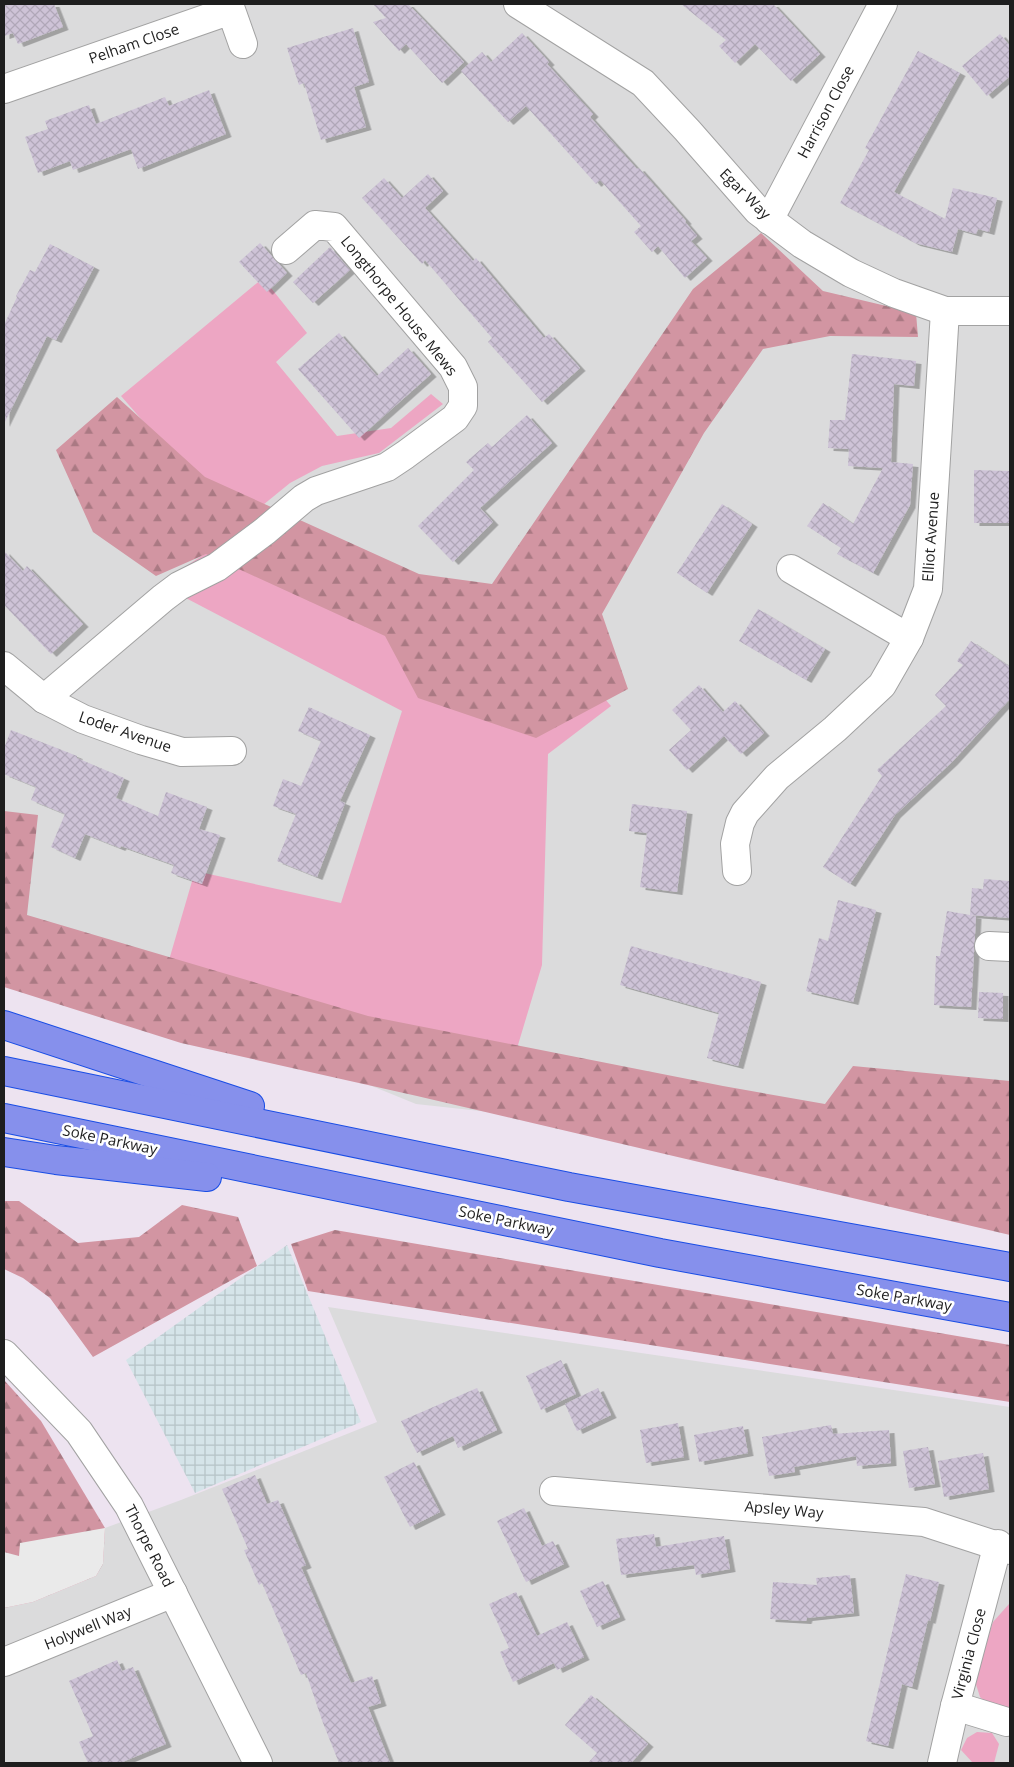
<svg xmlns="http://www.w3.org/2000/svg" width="1014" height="1767" viewBox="0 0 1014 1767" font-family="'Open Sans',sans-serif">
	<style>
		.residential { fill: #dbdbdc }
		.industrial { fill: url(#industrial-grid) }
		.grass { fill: #eda6c3 }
		.forest { fill: url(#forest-firs) }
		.parking { fill: #eaeaea }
		.building { fill: url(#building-cross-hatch); filter: url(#shadow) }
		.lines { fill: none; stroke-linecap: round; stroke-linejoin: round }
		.minor-casing { stroke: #a2a2a2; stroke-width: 30 }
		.highway-casing { stroke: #194de5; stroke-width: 30 }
		.minor { stroke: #fff; stroke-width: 28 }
		.highway { stroke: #8690ec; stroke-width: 28 }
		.labels { text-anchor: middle; stroke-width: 5; stroke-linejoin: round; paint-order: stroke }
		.street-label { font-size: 15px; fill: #1e1e1e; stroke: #fff }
	</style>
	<defs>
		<pattern id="industrial-grid" width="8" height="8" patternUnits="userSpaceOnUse" patternTransform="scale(1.25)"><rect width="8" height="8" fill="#d5e4e9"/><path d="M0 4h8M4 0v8" fill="none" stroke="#b6c3c7"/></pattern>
		<pattern id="forest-firs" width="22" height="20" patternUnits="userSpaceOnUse" patternTransform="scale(1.25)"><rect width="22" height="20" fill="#d295a2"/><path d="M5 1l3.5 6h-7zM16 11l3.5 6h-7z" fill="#aa7983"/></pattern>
		<pattern id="building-cross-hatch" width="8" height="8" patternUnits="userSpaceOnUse" patternTransform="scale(1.25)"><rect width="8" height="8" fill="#cec3d7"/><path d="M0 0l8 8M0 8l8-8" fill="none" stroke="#b0a7b8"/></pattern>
		<filter id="shadow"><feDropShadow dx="5.5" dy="3" stdDeviation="0" flood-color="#0004"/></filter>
	</defs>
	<rect width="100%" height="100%" fill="#ede3f0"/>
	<g class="residential">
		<path d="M 4,4 L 1010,4 L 1010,1169 L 416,1104 L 4,936 Z"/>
		<path d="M 328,1307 L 1010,1407 L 1010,1763 L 4,1763 L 4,1608 L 33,1602 L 96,1576 L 103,1564 L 105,1528 L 181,1500 L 377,1422 Z"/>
	</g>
	<path class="industrial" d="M 287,1245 L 361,1422 L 195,1493 L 126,1360 Z"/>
	<g class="grass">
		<path d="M 263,278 L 307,333 L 276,362 L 337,436 L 391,428 L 431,394 L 443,404 L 379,453 L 322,466 L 290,483 L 236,527 L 121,396 Z"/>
		<path d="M 250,524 L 529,611 L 611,706 L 548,754 L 542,965 L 512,1065 L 167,967 L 195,871 L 341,903 L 402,711 L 159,584 Z"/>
		<path d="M 1009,1604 L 1010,1604 L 1010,1712 L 992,1709 L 980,1697 L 974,1678 L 993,1622 Z"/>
		<path d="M 977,1732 L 992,1733 L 999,1744 L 994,1763 L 973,1763 L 961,1750 L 967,1738 Z"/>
	</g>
	<g class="forest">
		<path d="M 761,233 L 823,291 L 916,313 L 918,337 L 830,336 L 763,349 L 704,433 L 602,614 L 628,689 L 536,738 L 418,698 L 385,636 L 206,554 L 156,576 L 93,532 L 56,450 L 117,397 L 205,477 L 419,574 L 492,584 L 693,289 Z"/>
		<path d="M 4,811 L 38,815 L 27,915 L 368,1016 L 723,1086 L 825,1104 L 853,1066 L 1010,1081 L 1010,1235 L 417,1096 L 181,1043 L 4,987 Z"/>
		<path d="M 4,1201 L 19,1201 L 78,1243 L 139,1237 L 182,1205 L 238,1217 L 257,1266 L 93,1357 L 50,1298 L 23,1278 L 4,1269 Z"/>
		<path d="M 335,1230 L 1010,1345 L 1010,1402 L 308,1291 L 291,1244 Z"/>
		<path d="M 4,1380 L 41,1421 L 105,1528 L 103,1564 L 96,1576 L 33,1602 L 4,1608 Z"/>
	</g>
	<path class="parking" d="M 105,1528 L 103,1564 L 96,1576 L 33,1602 L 4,1608 L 4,1552 L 19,1556 L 20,1543 Z"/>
	<g class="building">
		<path d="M 4,4 L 54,4 L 63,27 L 18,44 L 13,33 L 4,36 Z"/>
		<path d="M 373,4 L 408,4 L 464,62 L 442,83 L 406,44 L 399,51 L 373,22 L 386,18 Z"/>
		<path d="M 681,4 L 773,4 L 820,54 L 791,81 L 755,44 L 735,63 L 719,46 L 726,40 Z"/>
		<path d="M 353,28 L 369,82 L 354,87 L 366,127 L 321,140 L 304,83 L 299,85 L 287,48 Z"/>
		<path d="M 522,33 L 549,62 L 547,64 L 593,114 L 590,117 L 637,169 L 639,168 L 686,221 L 685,222 L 697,236 L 691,241 L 707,258 L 685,278 L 658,246 L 652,252 L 634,232 L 641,226 L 600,180 L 596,184 L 526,106 L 508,122 L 461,71 L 482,52 L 491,62 Z"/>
		<path d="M 1000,34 L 1010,46 L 1010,76 L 987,96 L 962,66 Z"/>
		<path d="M 918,51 L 960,73 L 894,192 L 945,219 L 953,188 L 997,198 L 989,232 L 978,229 L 976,234 L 958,229 L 952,252 L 915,243 L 840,203 L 869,150 L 865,148 Z"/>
		<path d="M 209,90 L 226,134 L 138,169 L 131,149 L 73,170 L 70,161 L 38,173 L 25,137 L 48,129 L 45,121 L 89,105 L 96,124 L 165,97 L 169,106 Z"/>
		<path d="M 428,174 L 443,191 L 425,208 L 473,261 L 476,258 L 544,338 L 549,334 L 580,368 L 542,402 L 488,342 L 492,338 L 425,260 L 422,264 L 362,198 L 384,178 L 402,198 Z"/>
		<path d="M 260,243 L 287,273 L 267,292 L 239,262 Z"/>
		<path d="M 50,244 L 94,267 L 56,340 L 47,336 L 4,424 L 4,325 L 17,297 L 16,296 L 30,270 L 35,272 Z"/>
		<path d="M 330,247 L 350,270 L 313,303 L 293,282 Z"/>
		<path d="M 339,333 L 377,376 L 408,348 L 431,374 L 359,438 L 298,369 Z"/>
		<path d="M 852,354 L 916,361 L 914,386 L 894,384 L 891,462 L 913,464 L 910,505 L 873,573 L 837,554 L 841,548 L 807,526 L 823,503 L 853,524 L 883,468 L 848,466 L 849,449 L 828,448 L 830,420 L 845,420 Z"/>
		<path d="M 527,415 L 552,443 L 480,508 L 493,522 L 453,562 L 418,526 L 474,470 L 466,462 L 488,443 L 492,447 Z"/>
		<path d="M 974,470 L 1009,471 L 1010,523 L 974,523 Z"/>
		<path d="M 722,504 L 752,524 L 707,593 L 677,573 Z"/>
		<path d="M 4,551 L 23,571 L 27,566 L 83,624 L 51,654 L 4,605 Z"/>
		<path d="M 758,609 L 825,649 L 806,680 L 739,641 Z"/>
		<path d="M 971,641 L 1010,667 L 1010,699 L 952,762 L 895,815 L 850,884 L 823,867 L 882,776 L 877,770 L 946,706 L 935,695 L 963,665 L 957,661 Z"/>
		<path d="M 699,685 L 723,712 L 735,701 L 764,733 L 741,754 L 724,736 L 687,770 L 669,750 L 691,730 L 672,710 Z"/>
		<path d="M 309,707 L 370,735 L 340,801 L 345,803 L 317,877 L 277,861 L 296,814 L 273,806 L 283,779 L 301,786 L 321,741 L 298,731 Z"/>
		<path d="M 11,730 L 77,756 L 77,758 L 124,778 L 116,798 L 158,816 L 166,792 L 207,807 L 199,829 L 220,835 L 202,884 L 171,873 L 174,865 L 121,846 L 120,848 L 85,834 L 75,858 L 51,847 L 65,814 L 31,800 L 36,787 L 4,774 L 4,748 Z"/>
		<path d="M 632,804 L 687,811 L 677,892 L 640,887 L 647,833 L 629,831 Z"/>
		<path d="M 984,879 L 1010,881 L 1010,918 L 970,915 L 976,916 L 971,1007 L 934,1005 L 936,956 L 940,956 L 947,911 L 970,915 L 972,888 L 983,889 Z"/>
		<path d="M 838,900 L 876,910 L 853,1002 L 806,991 L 819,938 L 828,941 Z"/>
		<path d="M 631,946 L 761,982 L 738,1066 L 707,1058 L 719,1013 L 620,985 Z"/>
		<path d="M 979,992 L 1003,993 L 1003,1019 L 978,1018 Z"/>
		<path d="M 561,1360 L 576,1394 L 541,1410 L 526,1376 Z"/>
		<path d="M 477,1388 L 497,1430 L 458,1448 L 453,1436 L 417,1453 L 401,1421 Z"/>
		<path d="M 598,1388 L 611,1415 L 577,1431 L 565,1404 Z"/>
		<path d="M 678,1423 L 684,1457 L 646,1463 L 640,1430 Z"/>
		<path d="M 831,1425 L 833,1434 L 889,1430 L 891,1463 L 857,1466 L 856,1456 L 794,1467 L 795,1472 L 769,1476 L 762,1437 Z"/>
		<path d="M 743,1426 L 748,1453 L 699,1462 L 694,1435 Z"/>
		<path d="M 928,1447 L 935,1484 L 909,1488 L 903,1451 Z"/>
		<path d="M 983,1453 L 989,1489 L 944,1497 L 938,1461 Z"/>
		<path d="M 414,1462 L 440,1512 L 410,1527 L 384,1477 Z"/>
		<path d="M 255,1475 L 267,1504 L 278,1500 L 306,1565 L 301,1567 L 351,1683 L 372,1676 L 381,1703 L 368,1707 L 390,1763 L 339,1763 L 323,1723 L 306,1673 L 301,1675 L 262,1583 L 259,1585 L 244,1550 L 248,1549 L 222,1489 Z"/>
		<path d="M 524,1508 L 542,1546 L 553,1541 L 564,1564 L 526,1582 L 497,1521 Z"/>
		<path d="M 654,1534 L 656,1547 L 724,1536 L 730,1569 L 696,1575 L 694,1565 L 621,1575 L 616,1539 Z"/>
		<path d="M 906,1574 L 939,1582 L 930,1621 L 928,1620 L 912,1687 L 902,1684 L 888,1746 L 866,1741 Z"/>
		<path d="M 850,1575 L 854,1613 L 807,1618 L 806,1621 L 770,1619 L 773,1582 L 817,1585 L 816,1578 Z"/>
		<path d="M 603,1581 L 620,1617 L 597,1627 L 580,1591 Z"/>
		<path d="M 516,1592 L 537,1636 L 567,1622 L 584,1657 L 557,1670 L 554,1663 L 513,1682 L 500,1652 L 509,1648 L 489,1604 Z"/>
		<path d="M 117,1660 L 122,1671 L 133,1667 L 166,1744 L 120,1763 L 88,1763 L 79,1742 L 93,1736 L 69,1681 Z"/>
		<path d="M 591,1695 L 648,1744 L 631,1763 L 588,1763 L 597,1753 L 565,1725 Z"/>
	</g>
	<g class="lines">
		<g class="minor-casing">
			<g id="minor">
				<path d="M 518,4 L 643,83 L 687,130 L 758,211 L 802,244 L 851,273 L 894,293 L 945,311 L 1010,311"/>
				<path d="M 4,89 L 231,10 L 243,44"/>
				<path d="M 769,220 L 883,4"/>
				<path d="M 791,569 L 909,638"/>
				<path d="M 4,666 L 44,699 L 83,719 L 141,740 L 182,752 L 232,751"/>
				<path d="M 44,699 L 163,598 L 179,586 L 217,567 L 265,531 L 304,498 L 316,491 L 387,467 L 405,455 L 455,418 L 463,406 L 463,387 L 453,367 L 334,227 L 315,225 L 286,250"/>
				<path d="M 737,871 L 735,844 L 740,823 L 745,813 L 777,777 L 835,729 L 882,685 L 909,638 L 928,589 L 945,311"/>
				<path d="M 989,946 L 1010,947"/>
				<path d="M 4,1354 L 79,1432 L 129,1506 L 258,1763"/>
				<path d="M 554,1491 L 924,1522 L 1010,1550"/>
				<path d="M 4,1662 L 173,1593"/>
				<path d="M 955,1706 L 1007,1722"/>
				<path d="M 942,1763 L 955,1706 L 998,1544"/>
			</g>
		</g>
		<g class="highway-casing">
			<g id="highway">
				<path d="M 4,1025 L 250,1106"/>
				<path d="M 4,1071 L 569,1187 L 1010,1267"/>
				<path d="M 4,1118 L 660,1253 L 1010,1317"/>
				<path d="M 4,1152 L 56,1160 L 207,1177"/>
			</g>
		</g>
		<use href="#minor" class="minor"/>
		<use href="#highway" class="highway"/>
	</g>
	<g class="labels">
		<g class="street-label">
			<text transform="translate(134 44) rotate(-19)" y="5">Pelham Close</text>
			<text transform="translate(826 112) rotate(-62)" y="5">Harrison Close</text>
			<text transform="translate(745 194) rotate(45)" y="5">Egar Way</text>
			<text transform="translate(399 306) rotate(51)" y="5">Longthorpe House Mews</text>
			<text transform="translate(931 537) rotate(-86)" y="5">Elliot Avenue</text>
			<text transform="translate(125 732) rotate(19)" y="5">Loder Avenue</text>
			<text transform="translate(110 1140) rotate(12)" y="5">Soke Parkway</text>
			<text transform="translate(506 1221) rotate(12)" y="5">Soke Parkway</text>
			<text transform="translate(904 1298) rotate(10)" y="5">Soke Parkway</text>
			<text transform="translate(784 1510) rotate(5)" y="5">Apsley Way</text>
			<text transform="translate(149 1546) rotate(63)" y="5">Thorpe Road</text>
			<text transform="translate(88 1628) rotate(-22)" y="5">Holywell Way</text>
			<text transform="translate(969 1654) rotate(-75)" y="5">Virginia Close</text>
		</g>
	</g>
	<rect width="1014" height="1767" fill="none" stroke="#1e1e1e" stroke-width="10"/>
</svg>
